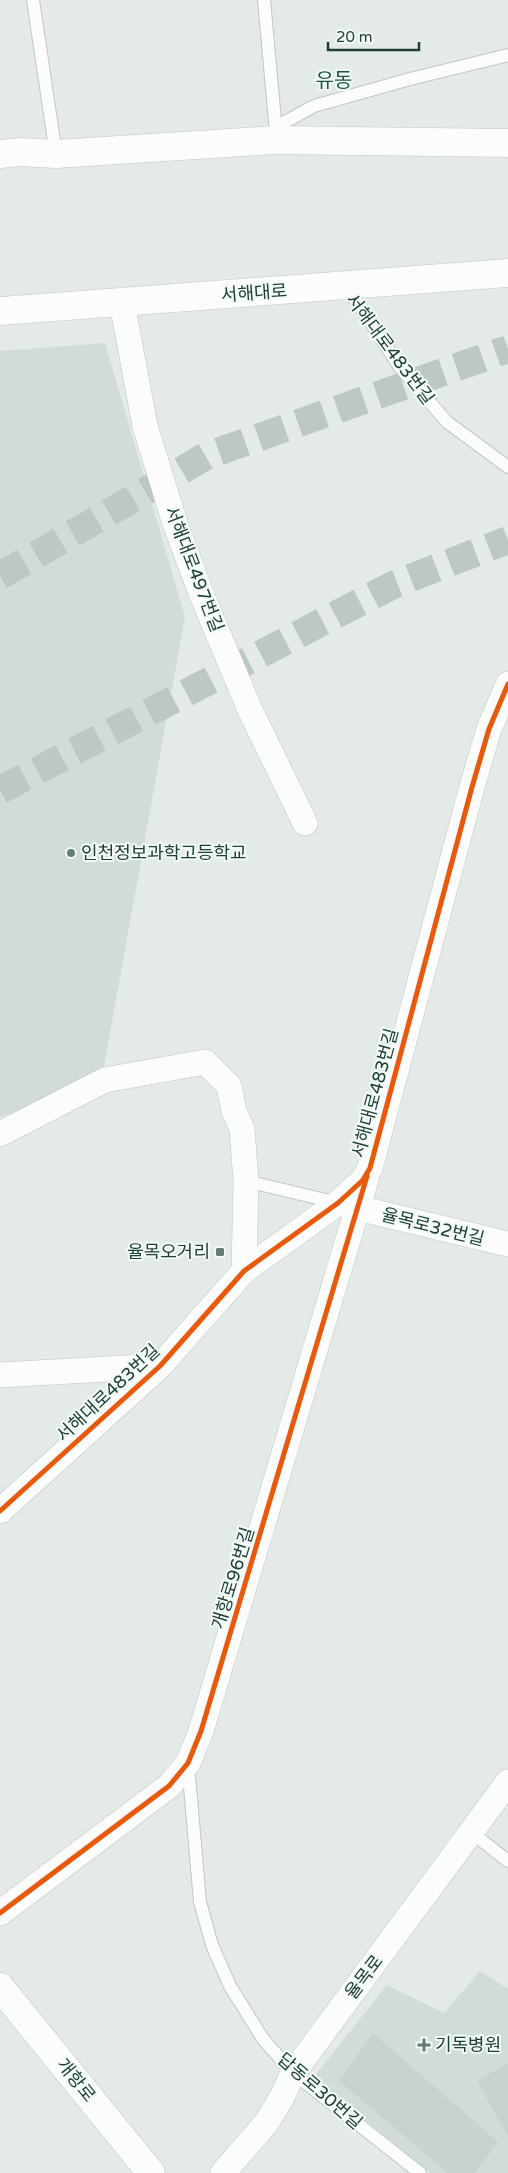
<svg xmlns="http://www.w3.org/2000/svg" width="508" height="2173" viewBox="0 0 508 2173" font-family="'Varela Round','Noto Sans KR',sans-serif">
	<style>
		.built { fill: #d1dcd7 }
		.building { fill: #cad2cf }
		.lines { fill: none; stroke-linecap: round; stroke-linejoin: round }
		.motorway-tunnel { stroke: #bdc8c4; stroke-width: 28; stroke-dasharray: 28 14; stroke-linecap: butt }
		.service-casing { stroke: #c1c7c4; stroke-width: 14 }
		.minor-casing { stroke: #c1c7c4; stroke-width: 26 }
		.tertiary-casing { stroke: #c1c7c4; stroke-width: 29 }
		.secondary-casing { stroke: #bfc8c5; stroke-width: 29 }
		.service { stroke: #fbfcfb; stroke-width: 12 }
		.minor { stroke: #fbfcfb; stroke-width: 25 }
		.tertiary { stroke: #fbfcfb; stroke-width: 28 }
		.secondary { stroke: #fbfcfb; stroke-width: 28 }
		.cycleway-casing { stroke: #f2f9f6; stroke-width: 8 }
		.cycleway { stroke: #e8590c; stroke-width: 5 }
		.poi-dot { fill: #647c75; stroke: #f2f9f6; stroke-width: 2 }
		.labels { text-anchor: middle; stroke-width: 4; stroke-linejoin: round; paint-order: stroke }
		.street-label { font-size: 18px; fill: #1f4037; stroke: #f2f9f6 }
		.poi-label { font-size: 18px; fill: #1f4037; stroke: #f2f9f6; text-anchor: start }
		.quarter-label { font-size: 20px; fill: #195545; stroke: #f2f9f6 }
	</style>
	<rect width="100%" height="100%" fill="#e4eae7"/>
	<g class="built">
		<path d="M 105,343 L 185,617 L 100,1088 L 0,1117 L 0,351 Z"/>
		<path d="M 480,1971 L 508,1989 L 508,2173 L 431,2173 L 313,2078 L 387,1985 L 444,2013 Z"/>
	</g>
	<g class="building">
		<path d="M 373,2033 L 498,2142 L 474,2173 L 448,2173 L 339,2081 Z"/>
		<path d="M 508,2063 L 508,2136 L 477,2081 Z"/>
	</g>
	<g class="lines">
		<g class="motorway-tunnel">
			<path d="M 0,576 L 206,456 L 508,349"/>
			<path d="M 0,790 L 395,584 L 508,540"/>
		</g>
		<g class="service-casing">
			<g id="service">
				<path d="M 33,0 L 56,154"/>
				<path d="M 264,0 L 276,132"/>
				<path d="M 276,127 L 314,106 L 410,79 L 508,55"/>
				<path d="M 343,286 L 358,303 L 399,366 L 447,422 L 508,467"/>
				<path d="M 246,1181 L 338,1203"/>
				<path d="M 188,1764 L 200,1902 L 212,1945 L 230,1986 L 263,2039 L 293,2073 L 420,2173"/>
				<path d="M 471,1832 L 508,1861"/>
			</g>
		</g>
		<g class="minor-casing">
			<g id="minor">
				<path d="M 122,303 L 145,426 L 175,523 L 201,593 L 250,710 L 305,823"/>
				<path d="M 0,1134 L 105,1080 L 205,1062 L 229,1086 L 234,1111 L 242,1129 L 246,1181 L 244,1271"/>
				<path d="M 358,1208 L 508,1244"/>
				<path d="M 0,1375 L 160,1366"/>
				<path d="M 0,1511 L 160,1366 L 244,1271 L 338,1203 L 363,1180 L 370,1168 L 472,787 L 489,729 L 508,684"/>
				<path d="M 0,1913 L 169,1786 L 188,1763 L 201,1731 L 367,1176"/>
				<path d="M 223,2173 L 267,2122 L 282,2097 L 293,2073 L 508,1782"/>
			</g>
		</g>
		<g class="tertiary-casing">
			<path id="tertiary" d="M 0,1987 L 151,2173"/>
		</g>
		<g class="secondary-casing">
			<g id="secondary">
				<path d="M 0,154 L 20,152 L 56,154 L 275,140 L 508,143"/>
				<path d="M 0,311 L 508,273"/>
			</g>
		</g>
		<use href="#service" class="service"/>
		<use href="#minor" class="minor"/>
		<use href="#tertiary" class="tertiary"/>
		<use href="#secondary" class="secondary"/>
		<g class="cycleway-casing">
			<g id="cycleway">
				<path d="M 0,1511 L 160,1366 L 244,1271 L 338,1203 L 363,1180 L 370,1168 L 472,787 L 489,729 L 508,684"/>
				<path d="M 0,1913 L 169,1786 L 188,1763 L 201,1731 L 367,1176"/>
			</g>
		</g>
		<use href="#cycleway" class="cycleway"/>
	</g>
	<g class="poi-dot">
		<circle cx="71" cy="853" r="5"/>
		<rect x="215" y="1247" width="10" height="10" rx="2.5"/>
		<path d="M421.5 2037.5h5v5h5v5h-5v5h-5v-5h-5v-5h5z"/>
	</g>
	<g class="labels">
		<g class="street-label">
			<text transform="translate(254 293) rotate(-4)" y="6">서해대로</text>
			<text transform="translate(390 349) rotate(53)" y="6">서해대로483번길</text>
			<text transform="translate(194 569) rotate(69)" y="6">서해대로497번길</text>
			<text transform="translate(375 1093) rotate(-75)" y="6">서해대로483번길</text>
			<text transform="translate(433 1227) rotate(14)" y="6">율목로32번길</text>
			<text transform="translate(108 1393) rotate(-43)" y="6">서해대로483번길</text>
			<text transform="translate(233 1578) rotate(-73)" y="6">개항로96번길</text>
			<text transform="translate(364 1977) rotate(-53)" y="6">율목로</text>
			<text transform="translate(76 2080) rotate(51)" y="6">개항로</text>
			<text transform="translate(320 2091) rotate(41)" y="6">답동로30번길</text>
		</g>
		<g class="poi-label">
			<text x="81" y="859">인천정보과학고등학교</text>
			<text x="210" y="1258" text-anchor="end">율목오거리</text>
			<text x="435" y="2051">기독병원</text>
		</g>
		<g class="quarter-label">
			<text x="334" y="87">유동</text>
		</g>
	</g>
	<path d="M328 42v8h91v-8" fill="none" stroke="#1f4037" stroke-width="2.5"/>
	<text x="336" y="42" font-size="15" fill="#1f4037" stroke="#f2f9f6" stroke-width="4" paint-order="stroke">20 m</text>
</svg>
